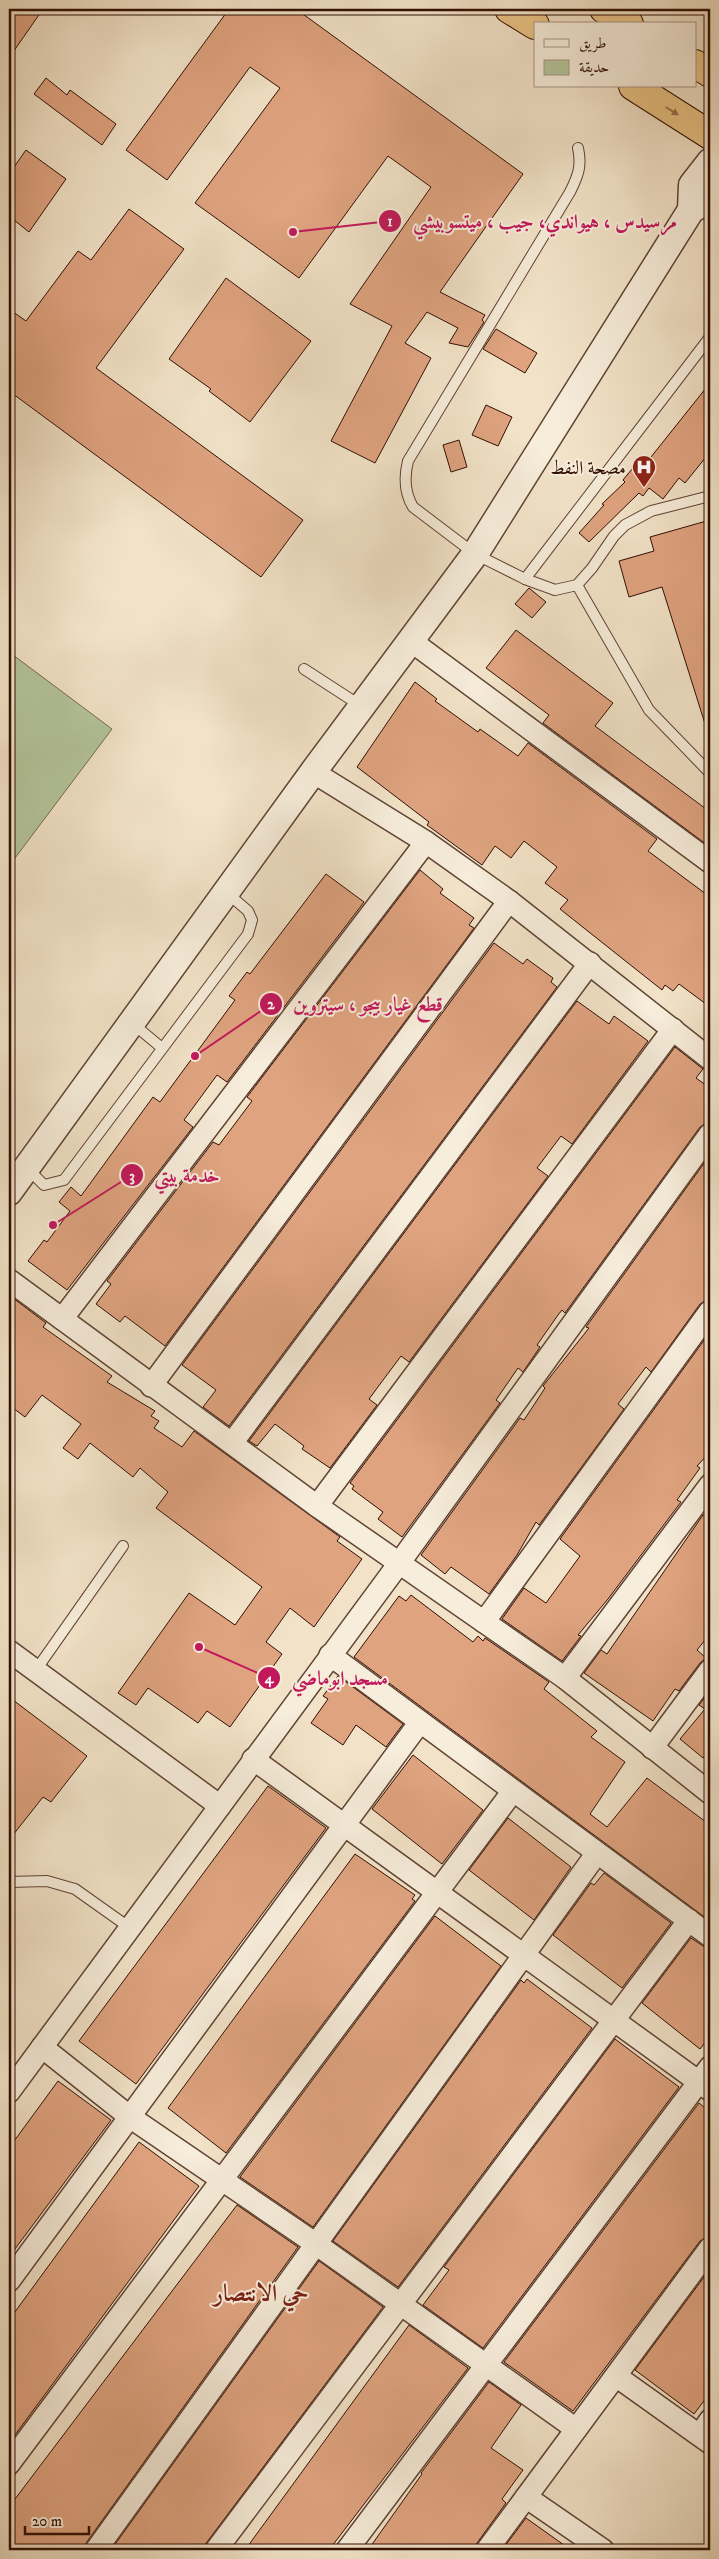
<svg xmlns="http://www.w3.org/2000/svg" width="719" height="2559" viewBox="0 0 719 2559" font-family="'IM FELL DW Pica',Amiri,serif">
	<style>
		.green { fill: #b4c59b; stroke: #726a4f }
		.building { fill: #dfa380; stroke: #300e03 }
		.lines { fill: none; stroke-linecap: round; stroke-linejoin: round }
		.service-casing { stroke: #604334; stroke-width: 12 }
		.minor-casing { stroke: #604334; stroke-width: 24 }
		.tertiary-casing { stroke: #604334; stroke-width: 29 }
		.trunk-casing { stroke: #300e03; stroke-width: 30 }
		.service { stroke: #f7eddb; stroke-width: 10 }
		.minor { stroke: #f7eddb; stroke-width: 21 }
		.tertiary { stroke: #f7eddb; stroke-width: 26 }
		.trunk { stroke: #e9c284; stroke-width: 28 }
		.oneway { fill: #96714a }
		.labels { text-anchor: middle; stroke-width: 4; stroke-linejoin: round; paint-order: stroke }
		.poi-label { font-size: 19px; fill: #300e03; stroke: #f7eddb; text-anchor: end }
		.district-label { font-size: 24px; font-weight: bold; fill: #7a1f14; stroke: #f7eddb }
		.leader { fill: none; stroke: #c2185b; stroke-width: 2 }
		.callout-dot { fill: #c2185b; stroke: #f7eddb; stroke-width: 2 }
		.mark-label { font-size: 15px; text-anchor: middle; font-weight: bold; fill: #fff }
		.callout-label { font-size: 20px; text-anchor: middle; font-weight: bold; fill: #c2185b; stroke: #f7eddb; stroke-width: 4; stroke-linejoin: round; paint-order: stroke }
	</style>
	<rect width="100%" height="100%" fill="#f2e3c8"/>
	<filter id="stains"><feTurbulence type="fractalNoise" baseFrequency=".004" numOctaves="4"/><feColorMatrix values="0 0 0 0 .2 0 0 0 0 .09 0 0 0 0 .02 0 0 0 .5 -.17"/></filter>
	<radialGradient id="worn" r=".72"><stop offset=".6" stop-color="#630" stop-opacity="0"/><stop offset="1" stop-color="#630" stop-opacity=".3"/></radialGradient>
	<path class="green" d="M 9,652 L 112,729 L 9,866 Z"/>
	<g class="building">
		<path d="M 9,9 L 43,9 L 9,58 Z"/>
		<path d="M 229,9 L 296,9 L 523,174 L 440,292 L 485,315 L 482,320 L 484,322 L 468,347 L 449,343 L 458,328 L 427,312 L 405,343 L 431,358 L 375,463 L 331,441 L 392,326 L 350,304 L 431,187 L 388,156 L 299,278 L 195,203 L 280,88 L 250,67 L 167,180 L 126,150 Z"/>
		<path d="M 46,78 L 67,95 L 70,90 L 116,124 L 102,145 L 34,94 Z"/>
		<path d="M 26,150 L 66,179 L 29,232 L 9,216 L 9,174 Z"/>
		<path d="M 129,209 L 184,249 L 96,368 L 303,520 L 261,577 L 9,391 L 9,309 L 26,321 L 78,251 L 91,260 Z"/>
		<path d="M 226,278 L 311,341 L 250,422 L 209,391 L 211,389 L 169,359 Z"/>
		<path d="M 496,329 L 537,353 L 525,373 L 483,349 Z"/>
		<path d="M 710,383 L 710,452 L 685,483 L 679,478 L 663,499 L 649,488 L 643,496 L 639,493 L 589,542 L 579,533 L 604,505 L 602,504 L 625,482 L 623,480 L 641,458 L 647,462 Z"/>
		<path d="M 486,405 L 512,417 L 498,446 L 472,435 Z"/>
		<path d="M 459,440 L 467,467 L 451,472 L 443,445 Z"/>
		<path d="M 710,520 L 710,727 L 706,727 L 662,587 L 629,597 L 619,561 L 654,551 L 650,537 Z"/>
		<path d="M 529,588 L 546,602 L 532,618 L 515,604 Z"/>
		<path d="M 516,630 L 613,703 L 595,726 L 710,812 L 710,847 L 543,723 L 549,715 L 486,668 Z"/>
		<path d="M 415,682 L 437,699 L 435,701 L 478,732 L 480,729 L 518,756 L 528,743 L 657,839 L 648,851 L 710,897 L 710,1007 L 679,984 L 673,991 L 665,985 L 662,990 L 560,909 L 568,900 L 545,883 L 557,867 L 524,841 L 511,858 L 495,846 L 482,865 L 427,825 L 429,822 L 357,767 Z"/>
		<path d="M 420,870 L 443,889 L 440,893 L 474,918 L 469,925 L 474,928 L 165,1346 L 125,1316 L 120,1322 L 96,1304 L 111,1284 L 107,1281 L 213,1142 L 219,1145 L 252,1101 L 247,1097 Z"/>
		<path d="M 326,874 L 364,902 L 227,1082 L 217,1075 L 184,1120 L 193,1127 L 67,1290 L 28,1261 L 44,1240 L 47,1242 L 70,1211 L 59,1202 L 71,1187 L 81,1196 L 153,1097 L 160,1102 L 235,1000 L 229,996 L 247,972 L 250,974 Z"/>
		<path d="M 494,943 L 523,964 L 527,959 L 553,978 L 551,982 L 557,987 L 229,1426 L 203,1407 L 216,1390 L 182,1365 Z"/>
		<path d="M 577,1001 L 609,1024 L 614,1016 L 648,1041 L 572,1144 L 561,1136 L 537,1168 L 548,1176 L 409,1362 L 401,1356 L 369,1399 L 377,1405 L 330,1468 L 302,1449 L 304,1446 L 275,1424 L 257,1446 L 249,1441 Z"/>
		<path d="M 675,1047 L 703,1069 L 696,1078 L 710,1088 L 710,1122 L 700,1127 L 565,1313 L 562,1310 L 558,1315 L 537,1345 L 540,1347 L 523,1372 L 518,1368 L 496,1400 L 500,1403 L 402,1537 L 378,1519 L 383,1512 L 352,1489 L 354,1486 L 350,1483 Z"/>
		<path d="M 710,1155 L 710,1299 L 700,1304 L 651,1372 L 646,1367 L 618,1404 L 624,1409 L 539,1525 L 536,1522 L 517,1555 L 489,1594 L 451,1567 L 445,1574 L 421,1555 L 520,1418 L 524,1420 L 545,1388 L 543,1386 L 589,1328 L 586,1327 Z"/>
		<path d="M 9,1295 L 46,1323 L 43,1327 L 112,1376 L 107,1382 L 155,1411 L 151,1416 L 159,1421 L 154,1428 L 182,1447 L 194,1431 L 340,1537 L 337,1541 L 362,1559 L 314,1627 L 290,1608 L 266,1642 L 282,1654 L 230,1727 L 207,1711 L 198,1723 L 148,1688 L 136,1705 L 118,1693 L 189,1593 L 235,1625 L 262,1587 L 156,1508 L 168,1492 L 140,1468 L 133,1477 L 90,1443 L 78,1459 L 63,1448 L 81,1424 L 42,1395 L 25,1417 L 9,1405 Z"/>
		<path d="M 710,1332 L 710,1452 L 697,1466 L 700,1468 L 677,1500 L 681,1502 L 608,1599 L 578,1635 L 581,1636 L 562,1661 L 502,1619 L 524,1588 L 546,1603 L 580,1556 L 560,1539 Z"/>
		<path d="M 703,1515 L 710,1520 L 710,1634 L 697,1650 L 706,1658 L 700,1663 L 679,1691 L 675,1689 L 653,1721 L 584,1673 L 601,1650 L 607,1654 Z"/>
		<path d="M 411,1595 L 473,1642 L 478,1636 L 483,1641 L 485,1638 L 549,1682 L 544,1689 L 597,1731 L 591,1737 L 625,1762 L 590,1814 L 607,1827 L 647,1778 L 710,1825 L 710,1921 L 354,1657 L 399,1596 L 406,1601 Z"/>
		<path d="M 338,1676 L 403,1724 L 386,1747 L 356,1725 L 343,1745 L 311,1723 L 328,1699 L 323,1696 Z"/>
		<path d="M 710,1691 L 710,1749 L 703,1758 L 680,1739 L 705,1709 L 699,1705 Z"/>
		<path d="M 9,1697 L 87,1756 L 51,1802 L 43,1797 L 9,1840 Z"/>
		<path d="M 413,1755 L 483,1810 L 442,1864 L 372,1809 Z"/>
		<path d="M 268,1786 L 326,1828 L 136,2084 L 79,2041 Z"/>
		<path d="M 508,1818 L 571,1867 L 534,1920 L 469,1870 Z"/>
		<path d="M 355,1854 L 415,1895 L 412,1899 L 415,1901 L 226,2153 L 168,2108 Z"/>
		<path d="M 604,1873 L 671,1923 L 622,1988 L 553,1935 L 591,1883 L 594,1885 Z"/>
		<path d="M 435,1916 L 501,1966 L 313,2227 L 240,2177 Z"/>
		<path d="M 691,1938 L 703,1946 L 710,1948 L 710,2036 L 700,2049 L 642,2003 Z"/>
		<path d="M 527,1979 L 592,2028 L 398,2287 L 333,2241 L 521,1980 L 524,1983 Z"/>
		<path d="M 615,2039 L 679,2087 L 483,2348 L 423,2305 L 449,2270 L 444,2267 Z"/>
		<path d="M 58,2081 L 111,2120 L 9,2257 L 9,2148 Z"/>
		<path d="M 699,2103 L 710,2112 L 710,2236 L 700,2241 L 573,2411 L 504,2362 Z"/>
		<path d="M 139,2142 L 199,2186 L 9,2443 L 9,2320 Z"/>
		<path d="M 237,2205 L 298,2247 L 86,2543 L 84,2550 L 9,2550 L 9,2507 Z"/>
		<path d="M 319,2261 L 383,2307 L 201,2550 L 111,2550 Z"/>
		<path d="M 710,2269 L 710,2393 L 694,2414 L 635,2370 Z"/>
		<path d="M 409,2325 L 468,2368 L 329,2550 L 245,2550 Z"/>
		<path d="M 489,2382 L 521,2405 L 491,2448 L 523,2470 L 502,2499 L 506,2503 L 477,2543 L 475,2550 L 368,2550 L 422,2474 L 421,2473 Z"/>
		<path d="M 526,2518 L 571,2550 L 502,2550 Z"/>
	</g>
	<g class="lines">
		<g class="service-casing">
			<g id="service">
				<path d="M 578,148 C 582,166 578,176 570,192 L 408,461 C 404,477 404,492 413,507 L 475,554 L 525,579 L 555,590 L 577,585 L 592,568 L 614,536 L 625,525 L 651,511 L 710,496"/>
				<path d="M 525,579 L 710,337"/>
				<path d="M 577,585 L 649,710 L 710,773"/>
				<path d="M 304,669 L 361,706"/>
				<path d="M 132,1023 L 162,1048"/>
				<path d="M 27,1168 L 44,1185 L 64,1180 L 248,934 L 252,920 L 248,911 L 226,892"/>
				<path d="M 36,1670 L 123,1546"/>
				<path d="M 9,1882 L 47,1881 L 75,1889 L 130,1928"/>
			</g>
		</g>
		<g class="minor-casing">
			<g id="minor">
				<path d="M 411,641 L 710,862"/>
				<path d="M 313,772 L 426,842 L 509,901 L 710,1059"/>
				<path d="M 9,1280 L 317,1506 L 565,1678 L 710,1793"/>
				<path d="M 62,1319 L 426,842"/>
				<path d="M 151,1386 L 509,901"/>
				<path d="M 232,1443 L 590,963"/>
				<path d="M 317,1506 L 673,1029"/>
				<path d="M 484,1622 L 710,1311"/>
				<path d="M 9,1651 L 220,1806"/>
				<path d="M 330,1655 L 710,1936"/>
				<path d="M 565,1678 L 710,1485"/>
				<path d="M 652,1748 L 710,1670"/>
				<path d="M 253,1759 L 710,2090"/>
				<path d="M 42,2047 L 130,2117 L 316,2244 L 576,2429"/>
				<path d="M 9,2092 L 400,1562 L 710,1134"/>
				<path d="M 9,2281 L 420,1722"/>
				<path d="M 616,2376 L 710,2443"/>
				<path d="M 700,2435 L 710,2420"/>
				<path d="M 9,2464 L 513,1791"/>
				<path d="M 526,2497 L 603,2550"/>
				<path d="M 96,2550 L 597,1853"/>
				<path d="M 216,2550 L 689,1920"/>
				<path d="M 347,2550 L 710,2067"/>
				<path d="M 487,2550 L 710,2248"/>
			</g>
		</g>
		<g class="tertiary-casing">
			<g id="tertiary">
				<path d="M 691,210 L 692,185 L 710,162"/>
				<path d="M 9,1192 L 313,772 L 475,554 L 691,210 L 710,199"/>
			</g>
		</g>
		<g class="trunk-casing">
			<g id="trunk">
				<path d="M 509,9 L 535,25"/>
				<path d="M 604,9 L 629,24"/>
				<path d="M 695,64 L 710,73"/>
				<path d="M 633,86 L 710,135"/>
			</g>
		</g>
		<use href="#service" class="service"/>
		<use href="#minor" class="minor"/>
		<use href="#tertiary" class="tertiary"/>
		<use href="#trunk" class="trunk"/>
	</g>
	<defs><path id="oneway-solid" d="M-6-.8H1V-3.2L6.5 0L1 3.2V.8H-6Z" transform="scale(1.25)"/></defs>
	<use class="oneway" href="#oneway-solid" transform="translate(672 111) rotate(32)"/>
	<defs>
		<g id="hospital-pin" transform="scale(1.25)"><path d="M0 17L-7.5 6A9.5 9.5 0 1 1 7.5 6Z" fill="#8f2418" stroke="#f7eddb"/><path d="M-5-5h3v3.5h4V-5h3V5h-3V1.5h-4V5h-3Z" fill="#fff"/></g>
	</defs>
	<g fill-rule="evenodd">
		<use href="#hospital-pin" x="644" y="467"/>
	</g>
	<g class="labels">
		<g class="poi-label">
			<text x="626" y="474">مصحة النفط</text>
		</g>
		<g class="district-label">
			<text x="261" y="2301">حي الانتصار</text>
		</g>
	</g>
	<path class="leader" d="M293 232L390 221M195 1056L271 1004M53 1225L132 1175M199 1647L269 1678"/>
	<g class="callout-dot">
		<circle cx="293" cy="232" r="5"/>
		<circle cx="195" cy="1056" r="5"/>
		<circle cx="53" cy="1225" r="5"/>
		<circle cx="199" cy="1647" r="5"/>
		<circle cx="390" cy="221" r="12"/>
		<circle cx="271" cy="1004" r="12"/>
		<circle cx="132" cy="1175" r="12"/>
		<circle cx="269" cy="1678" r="12"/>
	</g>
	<g class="mark-label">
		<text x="390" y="226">1</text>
		<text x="271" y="1009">2</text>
		<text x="132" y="1181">3</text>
		<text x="269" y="1683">4</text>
	</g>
	<g class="callout-label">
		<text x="545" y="228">مرسيدس ، هيواندي، جيب ، ميتسوبيشي</text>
		<text x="368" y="1011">قطع غيار بيجو ، سيتروين</text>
		<text x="187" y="1182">خدمة بيتي</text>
		<text x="340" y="1685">مسجد ابوماضي</text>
	</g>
	<rect width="719" height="2559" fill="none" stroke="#f2e3c8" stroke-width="30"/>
	<rect x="10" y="10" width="699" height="2539" fill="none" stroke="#300e03" stroke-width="2.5"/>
	<rect x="15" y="15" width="689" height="2529" fill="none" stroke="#300e03"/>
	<rect x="534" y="22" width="162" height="65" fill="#f7eddb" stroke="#a79485"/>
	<rect x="544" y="39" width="25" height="8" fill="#f7eddb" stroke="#a79485"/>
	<text x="579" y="48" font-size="15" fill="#300e03">طريق</text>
	<rect x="544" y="60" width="25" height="15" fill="#b4c59b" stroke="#a79485"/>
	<text x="579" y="72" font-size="15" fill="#300e03">حديقة</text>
	<path d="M25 2526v8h64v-8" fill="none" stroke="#300e03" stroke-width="2.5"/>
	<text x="32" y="2526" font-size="15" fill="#300e03" stroke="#f7eddb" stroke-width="4" paint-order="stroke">20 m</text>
	<rect width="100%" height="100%" filter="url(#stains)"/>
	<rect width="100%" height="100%" fill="url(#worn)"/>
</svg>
